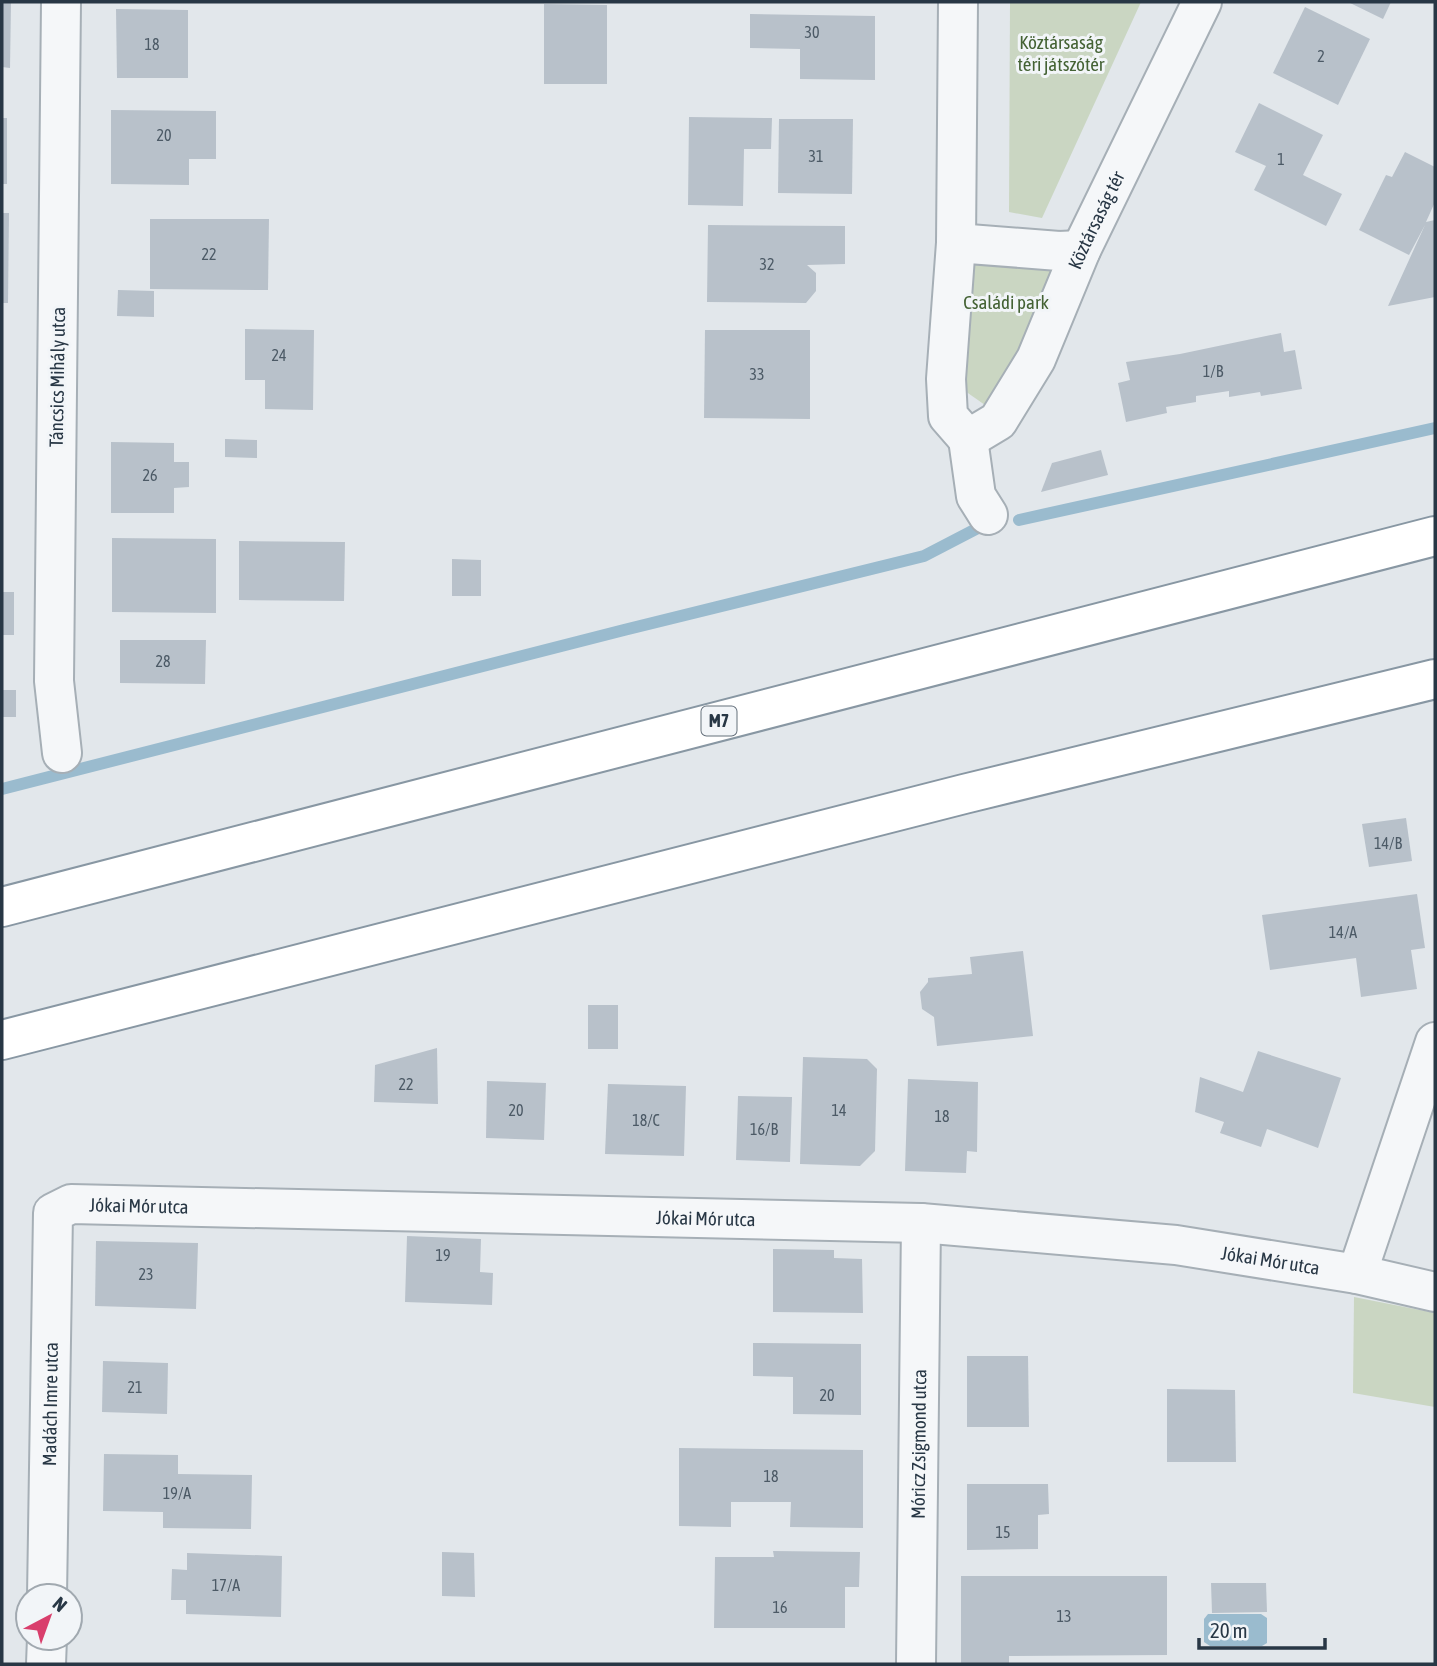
<svg xmlns="http://www.w3.org/2000/svg" width="1437" height="1666" viewBox="0 0 1437 1666" font-family="'Asap Condensed',sans-serif">
	<style>
		.green { fill: #cad6c2 }
		.water { fill: #9abbce }
		.lines { fill: none; stroke-linecap: round; stroke-linejoin: round }
		.stream { stroke: #9abbce; stroke-width: 12 }
		.building { fill: #b8c1ca }
		.minor-casing { stroke: #a6afb6; stroke-width: 42 }
		.motorway-casing { stroke: #8897a3; stroke-width: 42 }
		.minor { stroke: #f5f7f9; stroke-width: 38 }
		.motorway { stroke: #fff; stroke-width: 38 }
		.labels { text-anchor: middle; stroke-width: 6; stroke-linejoin: round; paint-order: stroke }
		.number-label { font-size: 16px; fill: #4c5a66 }
		.shield { fill: #f2f5f8; stroke: #65707b; stroke-width: 2 }
		.shield-label { font-size: 18px; font-weight: bold; fill: #283745 }
		.park-label { font-size: 19px; fill: #446234; stroke: #f2f5f8 }
		.street-label { font-size: 19px; fill: #283745; stroke: #f2f5f8 }
	</style>
	<rect width="100%" height="100%" fill="#e2e7eb"/>
	<g class="green">
		<path d="M 1010,2 L 1141,2 L 1042,218 L 1009,212 Z"/>
		<path d="M 976,257 L 1051,268 L 1054,286 L 1004,393 L 985,405 L 965,391 L 968,268 Z"/>
		<path d="M 1354,1297 L 1435,1313 L 1435,1407 L 1353,1393 Z"/>
	</g>
	<path class="water" d="M 1208,1614 L 1261,1614 L 1267,1618 L 1267,1643 L 1262,1646 L 1210,1646 L 1204,1642 L 1204,1619 Z"/>
	<g class="lines">
		<g class="stream">
			<path d="M 1019,520 L 1435,428"/>
			<path d="M 2,789 L 624,630 L 924,556 L 976,529"/>
		</g>
	</g>
	<g class="building">
		<path d="M 2,2 L 11,2 L 10,68 L 2,67 Z"/>
		<path d="M 1348,2 L 1391,2 L 1383,19 Z"/>
		<path d="M 544,4 L 607,5 L 607,84 L 544,84 Z"/>
		<path d="M 1305,7 L 1370,39 L 1338,105 L 1273,73 Z"/>
		<path d="M 116,9 L 188,10 L 188,78 L 117,78 Z"/>
		<path d="M 750,14 L 875,16 L 875,80 L 800,79 L 800,49 L 750,48 Z"/>
		<path d="M 1259,103 L 1323,135 L 1303,175 L 1342,194 L 1326,226 L 1254,190 L 1266,166 L 1235,152 Z"/>
		<path d="M 111,110 L 216,111 L 216,159 L 189,159 L 189,185 L 111,184 Z"/>
		<path d="M 689,117 L 772,118 L 771,149 L 744,149 L 743,206 L 688,205 Z"/>
		<rect x="2" y="118" width="5" height="66"/>
		<path d="M 779,119 L 853,119 L 852,194 L 778,193 Z"/>
		<path d="M 1405,152 L 1435,167 L 1435,202 L 1426,222 L 1435,220 L 1435,297 L 1388,306 L 1425,225 L 1409,255 L 1359,230 L 1386,175 L 1392,177 Z"/>
		<path d="M 2,213 L 9,213 L 8,303 L 2,303 Z"/>
		<path d="M 150,219 L 269,219 L 268,290 L 150,289 Z"/>
		<path d="M 708,225 L 845,226 L 845,264 L 807,265 L 816,273 L 816,291 L 806,303 L 707,302 Z"/>
		<path d="M 118,290 L 154,291 L 154,317 L 117,316 Z"/>
		<path d="M 245,329 L 314,330 L 313,410 L 265,409 L 265,380 L 245,380 Z"/>
		<path d="M 705,330 L 810,330 L 810,419 L 704,418 Z"/>
		<path d="M 1281,333 L 1284,352 L 1295,350 L 1302,389 L 1261,396 L 1260,392 L 1229,397 L 1229,391 L 1196,396 L 1196,402 L 1166,407 L 1167,413 L 1126,422 L 1118,383 L 1130,380 L 1126,362 L 1180,354 Z"/>
		<path d="M 225,439 L 257,440 L 257,458 L 225,457 Z"/>
		<path d="M 111,442 L 174,443 L 174,462 L 189,462 L 189,487 L 174,488 L 174,513 L 111,513 Z"/>
		<path d="M 1101,450 L 1108,475 L 1041,492 L 1052,463 Z"/>
		<path d="M 112,538 L 216,539 L 216,613 L 112,612 Z"/>
		<path d="M 239,541 L 345,542 L 344,601 L 239,600 Z"/>
		<path d="M 452,559 L 481,560 L 481,596 L 452,596 Z"/>
		<rect x="2" y="592" width="12" height="43"/>
		<path d="M 120,640 L 206,640 L 205,684 L 120,683 Z"/>
		<rect x="2" y="690" width="14" height="27"/>
		<path d="M 1406,818 L 1412,861 L 1369,867 L 1362,824 Z"/>
		<path d="M 1417,894 L 1425,948 L 1411,950 L 1417,989 L 1361,997 L 1356,958 L 1270,970 L 1262,915 Z"/>
		<path d="M 1023,951 L 1033,1036 L 937,1046 L 934,1017 L 922,1009 L 920,992 L 928,982 L 928,978 L 972,974 L 970,957 Z"/>
		<rect x="588" y="1005" width="30" height="44"/>
		<path d="M 437,1048 L 438,1104 L 374,1102 L 375,1065 Z"/>
		<path d="M 1258,1051 L 1341,1078 L 1318,1148 L 1267,1129 L 1261,1147 L 1220,1133 L 1224,1122 L 1195,1112 L 1200,1077 L 1243,1092 Z"/>
		<path d="M 803,1057 L 867,1059 L 877,1069 L 875,1151 L 860,1166 L 800,1164 Z"/>
		<path d="M 908,1079 L 978,1082 L 977,1152 L 967,1151 L 966,1173 L 905,1171 Z"/>
		<path d="M 487,1081 L 546,1083 L 544,1140 L 486,1138 Z"/>
		<path d="M 608,1084 L 686,1086 L 684,1156 L 605,1154 Z"/>
		<path d="M 738,1096 L 792,1097 L 790,1162 L 736,1160 Z"/>
		<path d="M 407,1236 L 481,1239 L 480,1272 L 493,1273 L 492,1305 L 405,1302 Z"/>
		<path d="M 96,1241 L 198,1243 L 196,1309 L 95,1306 Z"/>
		<path d="M 773,1249 L 834,1250 L 834,1258 L 862,1259 L 863,1313 L 773,1312 Z"/>
		<path d="M 753,1343 L 861,1344 L 861,1415 L 793,1414 L 793,1377 L 753,1376 Z"/>
		<path d="M 967,1356 L 1028,1356 L 1029,1427 L 967,1427 Z"/>
		<path d="M 103,1361 L 168,1363 L 167,1414 L 102,1412 Z"/>
		<path d="M 1167,1389 L 1235,1390 L 1236,1462 L 1167,1462 Z"/>
		<path d="M 679,1448 L 863,1450 L 863,1528 L 790,1527 L 791,1502 L 731,1502 L 731,1527 L 679,1526 Z"/>
		<path d="M 104,1454 L 178,1455 L 178,1474 L 252,1475 L 251,1529 L 163,1528 L 163,1512 L 103,1511 Z"/>
		<path d="M 967,1484 L 1048,1484 L 1049,1514 L 1038,1515 L 1038,1549 L 967,1550 Z"/>
		<path d="M 773,1551 L 860,1552 L 859,1587 L 845,1587 L 845,1628 L 714,1628 L 715,1557 L 774,1557 Z"/>
		<path d="M 442,1552 L 474,1553 L 475,1597 L 442,1596 Z"/>
		<path d="M 187,1553 L 282,1556 L 281,1617 L 186,1614 L 186,1600 L 171,1600 L 172,1569 L 187,1570 Z"/>
		<path d="M 961,1576 L 1167,1576 L 1167,1655 L 1009,1656 L 1009,1664 L 961,1664 Z"/>
		<path d="M 1211,1583 L 1266,1583 L 1267,1612 L 1212,1613 Z"/>
	</g>
	<g class="lines">
		<g class="minor-casing">
			<g id="minor">
				<path d="M 61,2 L 54,681 L 62,753"/>
				<path d="M 958,2 L 956,243 L 946,379 L 948,416 L 968,439"/>
				<path d="M 956,243 L 1059,251 L 1081,250"/>
				<path id="s1" d="M 968,439 L 998,421 L 1036,359 L 1081,250 L 1202,2"/>
				<path d="M 968,439 L 976,496 L 988,515"/>
				<path d="M 1357,1274 L 1435,1042"/>
				<path id="s2" d="M 47,1596 L 53,1213 L 71,1204 L 921,1223 L 1176,1245 L 1357,1274 L 1435,1292"/>
				<path d="M 46,1664 L 47,1638"/>
				<path id="s3" d="M 916,1664 L 921,1223"/>
			</g>
		</g>
		<g class="motorway-casing">
			<g id="motorway">
				<path d="M 2,907 L 1435,536"/>
				<path d="M 2,1040 L 964,794 L 1435,679"/>
			</g>
		</g>
		<use href="#minor" class="minor"/>
		<use href="#motorway" class="motorway"/>
	</g>
	<g class="labels">
		<g class="number-label">
			<text x="812" y="38">30</text>
			<text x="152" y="50">18</text>
			<text x="1321" y="62">2</text>
			<text x="164" y="141">20</text>
			<text x="816" y="162">31</text>
			<text x="1281" y="165">1</text>
			<text x="209" y="260">22</text>
			<text x="767" y="270">32</text>
			<text x="279" y="361">24</text>
			<text x="1213" y="377">1/B</text>
			<text x="757" y="380">33</text>
			<text x="150" y="481">26</text>
			<text x="163" y="667">28</text>
			<text x="1388" y="849">14/B</text>
			<text x="1343" y="938">14/A</text>
			<text x="406" y="1090">22</text>
			<text x="516" y="1116">20</text>
			<text x="839" y="1116">14</text>
			<text x="942" y="1122">18</text>
			<text x="646" y="1126">18/C</text>
			<text x="764" y="1135">16/B</text>
			<text x="443" y="1261">19</text>
			<text x="146" y="1280">23</text>
			<text x="135" y="1393">21</text>
			<text x="827" y="1401">20</text>
			<text x="771" y="1482">18</text>
			<text x="177" y="1499">19/A</text>
			<text x="1003" y="1538">15</text>
			<text x="226" y="1591">17/A</text>
			<text x="780" y="1613">16</text>
			<text x="1064" y="1622">13</text>
		</g>
		<rect class="shield" x="701.5" y="706.5" width="35" height="29" rx="5"/>
		<g class="shield-label">
			<text x="719" y="727">M7</text>
		</g>
		<g class="park-label">
			<text x="1061" y="49">Köztársaság<tspan x="1061" dy="22">téri játszótér</tspan></text>
			<text x="1006" y="309">Családi park</text>
		</g>
		<g class="street-label">
			<text dy="7" stroke="none"><textPath href="#s1" startOffset="259">Köztársaság tér</textPath></text>
			<text transform="translate(57 377) rotate(-89)" y="7">Táncsics Mihály utca</text>
			<text dy="7" stroke="none"><textPath href="#s2" startOffset="471">Jókai Mór utca</textPath></text>
			<text dy="7" stroke="none"><textPath href="#s2" startOffset="1038">Jókai Mór utca</textPath></text>
			<text dy="7" stroke="none"><textPath href="#s2" startOffset="1605">Jókai Mór utca</textPath></text>
			<text dy="7" stroke="none"><textPath href="#s2" startOffset="192">Madách Imre utca</textPath></text>
			<text dy="7" stroke="none"><textPath href="#s3" startOffset="220">Móricz Zsigmond utca</textPath></text>
		</g>
	</g>
	<rect width="1437" height="1666" fill="none" stroke="#283745" stroke-width="7"/>
	<g transform="translate(49 1617) rotate(41)"><circle r="33" fill="#f2f5f8" stroke="#a1a9b0" stroke-width="2"/>
	<path d="M0-5L12 26L0 18L-12 26Z" fill="#d93e6c"/>
	<text y="-10" font-size="19" font-weight="bold" text-anchor="middle" fill="#283745">N</text>
	</g>
	<path d="M1199 1638v10h126v-10" fill="none" stroke="#283745" stroke-width="3.5"/>
	<text x="1210" y="1638" font-size="21" fill="#283745" stroke="#f2f5f8" stroke-width="5" paint-order="stroke">20 m</text>
</svg>
